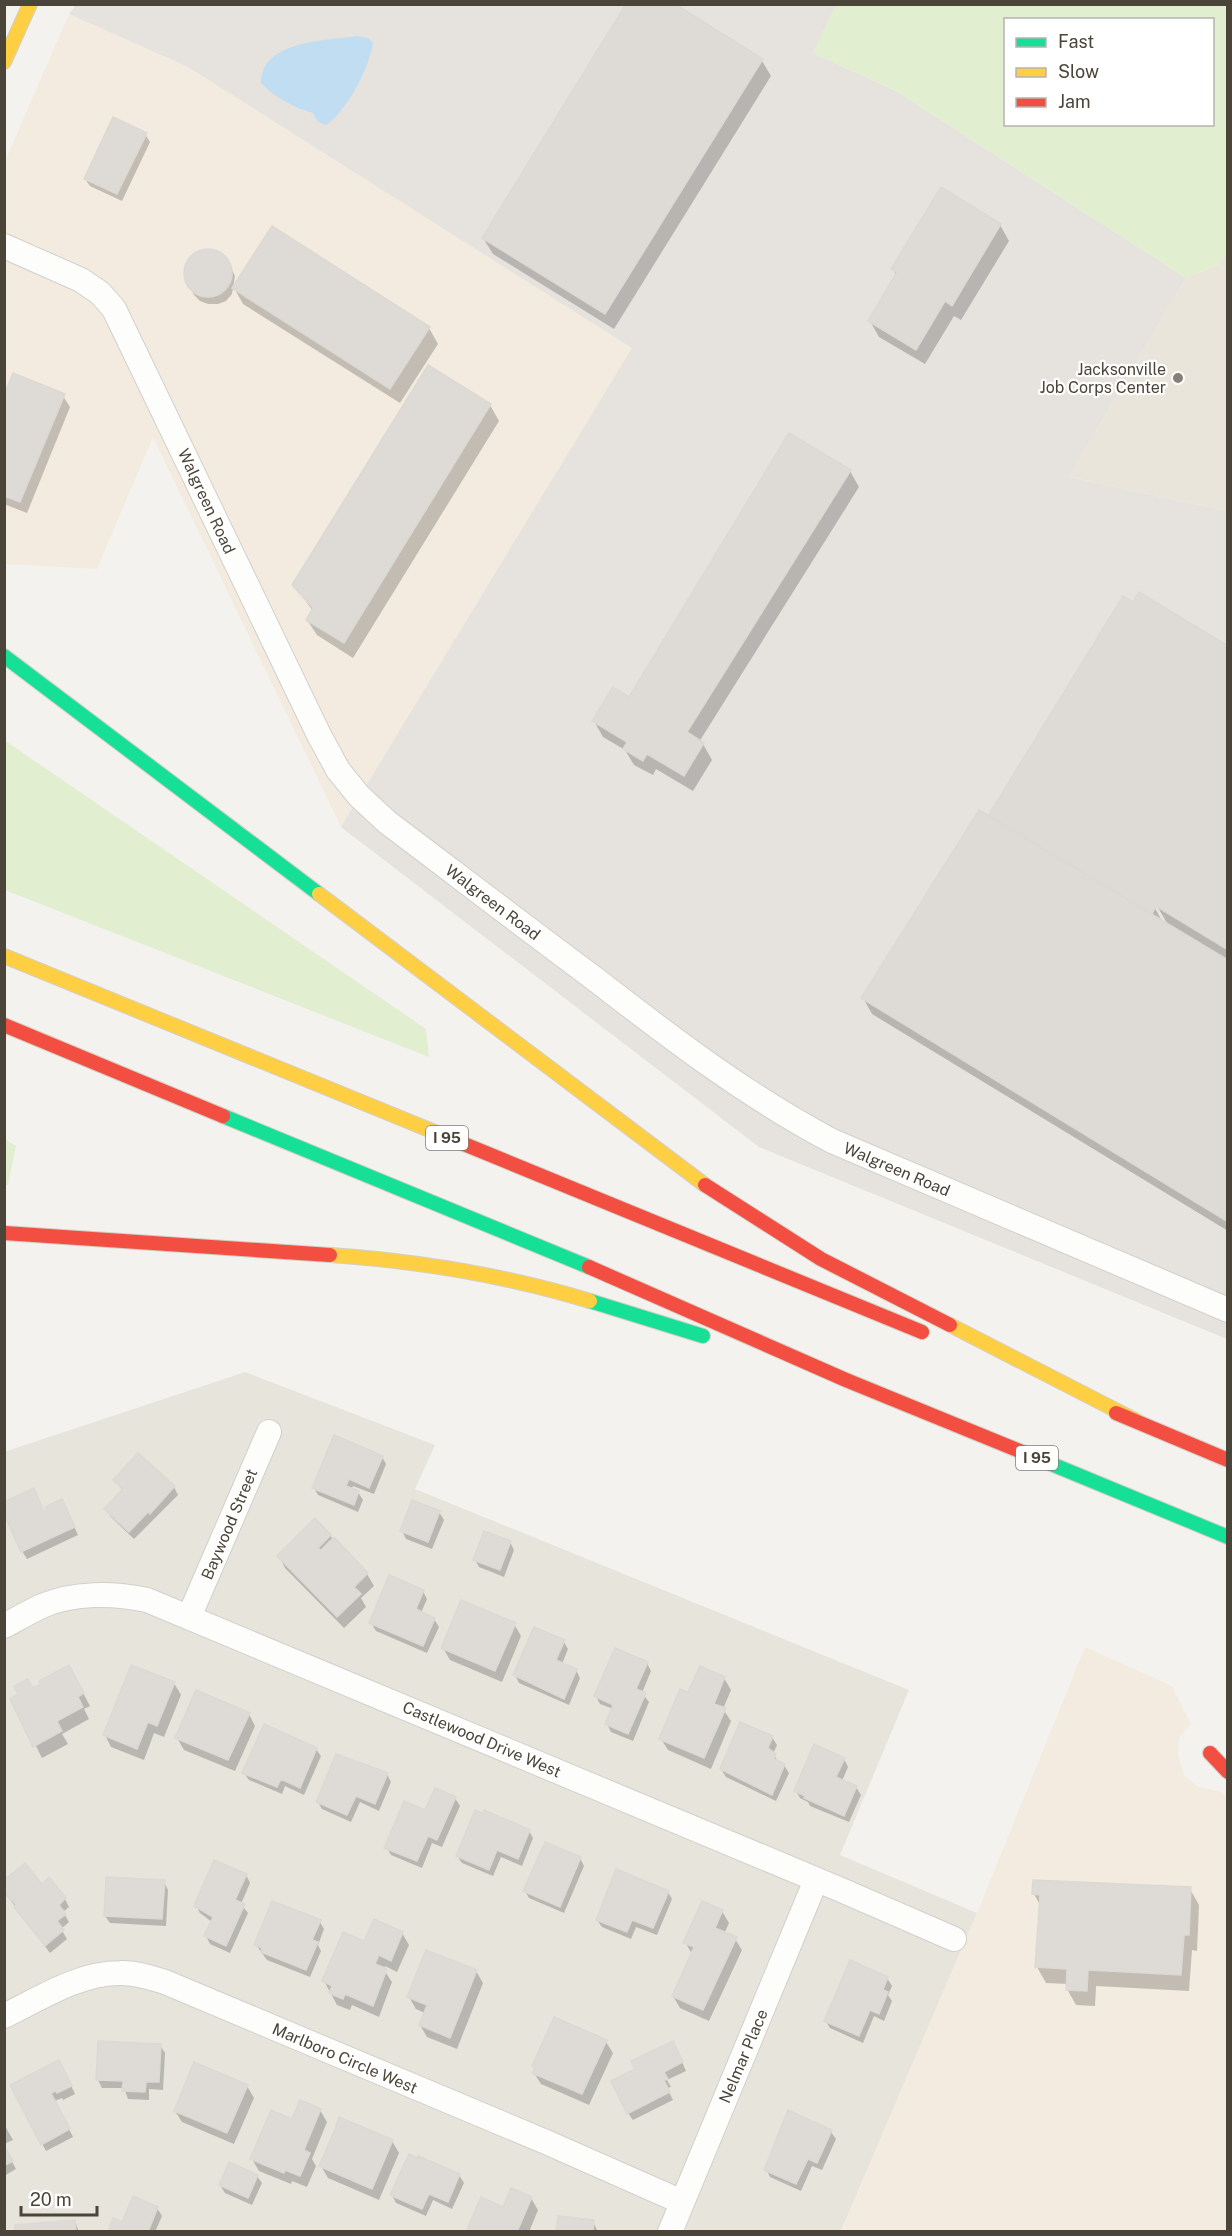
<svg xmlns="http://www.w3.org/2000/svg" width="1232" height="2236" viewBox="0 0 1232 2236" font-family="'Public Sans',sans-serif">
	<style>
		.residential { fill: #e7e4dc }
		.commercial { fill: #f3ebdf }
		.industrial { fill: #e6e2de }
		.education { fill: #eae5da }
		.green { fill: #e1eecf; fill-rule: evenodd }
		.water { fill: #c0ddf1 }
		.shadow { fill: #0003; fill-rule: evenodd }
		.building { fill: #dedbd6; stroke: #dcd9d4; stroke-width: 1.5 }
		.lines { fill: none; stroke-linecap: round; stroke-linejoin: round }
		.street-casing { stroke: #d2d0cb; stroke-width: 26 }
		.fast-casing { stroke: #d3cfc5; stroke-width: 16 }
		.slow-casing { stroke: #d3cfc5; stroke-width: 16 }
		.jam-casing { stroke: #d3cfc5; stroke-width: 16 }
		.street { stroke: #fdfdfc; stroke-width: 24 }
		.fast { stroke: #16e098; stroke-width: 14 }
		.slow { stroke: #ffcf43; stroke-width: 14 }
		.jam { stroke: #f24e42; stroke-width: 14 }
		.poi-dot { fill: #868178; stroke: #fff; stroke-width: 2 }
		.labels { text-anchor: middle; stroke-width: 4.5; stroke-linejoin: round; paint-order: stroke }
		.shield { fill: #fff; stroke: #817c74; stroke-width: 1.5 }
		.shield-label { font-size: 15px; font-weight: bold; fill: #4b4439 }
		.poi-label { font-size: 16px; fill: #4b4439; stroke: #fff; text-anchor: end }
		.street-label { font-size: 16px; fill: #4b4439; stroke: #fff }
	</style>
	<rect width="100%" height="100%" fill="#f4f2ee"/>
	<path class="residential" d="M 245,1372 L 435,1445 L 415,1489 L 909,1690 L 840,1855 L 977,1913 L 841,2231 L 5,2231 L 4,1452 Z"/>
	<g class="commercial">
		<path d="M 69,14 L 188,67 L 633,348 L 341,827 L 153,437 L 97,569 L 5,564 L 5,161 Z"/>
		<path d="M 1085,1647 L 1172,1686 L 1191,1724 L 1179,1738 L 1178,1755 L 1184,1775 L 1198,1787 L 1219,1791 L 1227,1798 L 1227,2231 L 841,2232 L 977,1913 Z"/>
	</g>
	<path class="industrial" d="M 76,4 L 836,5 L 813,53 L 896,91 L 1186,278 L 1069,477 L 1227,511 L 1227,1339 L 759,1147 L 341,827 L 632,348 L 188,67 L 69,14 Z"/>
	<path class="education" d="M 1227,253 L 1227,511 L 1069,477 L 1186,278 L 1218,265 Z"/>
	<g class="green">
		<path d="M 836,5 L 1227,5 L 1227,253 L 1218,265 L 1186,278 L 896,91 L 813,53 ZM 1006,20 L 1212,20 L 1212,124 L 1006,124 Z"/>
		<path d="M 4,740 L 426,1029 L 429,1057 L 5,890 Z"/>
		<path d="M 5,1139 L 16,1146 L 8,1185 L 5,1185 Z"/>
	</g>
	<path class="water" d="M 357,36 L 368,38 L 373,43 C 369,68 347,111 326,125 L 318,122 L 313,113 C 295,108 274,97 261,83 C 262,40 325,41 357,36 Z"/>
	<g class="shadow">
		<path d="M 672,4 L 762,61 L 771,76 L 614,329 L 493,254 L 483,238 Z"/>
		<path d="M 145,134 L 150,142 L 122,201 L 90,186 L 85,179 Z"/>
		<path d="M 1000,225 L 1009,241 L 961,320 L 954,316 L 925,364 L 879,337 L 870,321 L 897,276 L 893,269 Z"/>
		<path d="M 202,250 L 212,250 L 220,253 L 227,259 L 235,276 L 232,294 L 226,301 L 218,304 L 208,304 L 200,301 L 194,295 L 185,278 L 188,260 L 194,254 Z"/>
		<path d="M 234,288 L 429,328 L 438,344 L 400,403 L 243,304 Z"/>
		<path d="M 63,396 L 70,407 L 27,513 L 4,504 L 4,398 Z"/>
		<path d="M 490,405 L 499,421 L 353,658 L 317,635 L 307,620 L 313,611 L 294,585 Z"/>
		<path d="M 850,471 L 859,487 L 699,742 L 703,744 L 712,760 L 693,791 L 656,769 L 653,775 L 634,765 L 625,750 L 603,737 L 594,721 L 630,699 Z"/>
		<path d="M 1228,648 L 1228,1231 L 872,1014 L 863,998 L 989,818 ZM 1153,899 L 1167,923 L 1163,923 L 1151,901 Z"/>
		<path d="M 382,1457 L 386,1464 L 374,1494 L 353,1486 L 352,1488 L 358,1492 L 363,1500 L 358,1512 L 318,1495 L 314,1488 Z"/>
		<path d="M 115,1480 L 174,1487 L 178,1495 L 134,1539 L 111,1517 L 106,1509 L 123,1491 Z"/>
		<path d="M 66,1509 L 78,1535 L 27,1559 L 22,1551 L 44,1513 Z"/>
		<path d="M 439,1512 L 444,1520 L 432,1549 L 406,1539 L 402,1531 Z"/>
		<path d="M 315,1520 L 367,1574 L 374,1586 L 361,1598 L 366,1607 L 344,1628 L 285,1568 L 279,1556 Z"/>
		<path d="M 510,1542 L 514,1550 L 504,1577 L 479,1567 L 475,1560 Z"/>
		<path d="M 423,1591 L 427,1599 L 421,1613 L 434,1619 L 439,1627 L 427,1653 L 376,1631 L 371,1623 Z"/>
		<path d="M 514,1624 L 521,1636 L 502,1682 L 450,1660 L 443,1648 Z"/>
		<path d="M 564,1642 L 568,1649 L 562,1664 L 576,1670 L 580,1678 L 569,1705 L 519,1683 L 515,1675 Z"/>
		<path d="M 647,1663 L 651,1671 L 642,1693 L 649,1702 L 633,1741 L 611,1732 L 607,1724 L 613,1709 L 600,1704 L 596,1696 Z"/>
		<path d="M 75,1678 L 90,1706 L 84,1709 L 89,1719 L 62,1734 L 68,1744 L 42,1758 L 12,1699 L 33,1690 Z"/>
		<path d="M 724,1678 L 731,1690 L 723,1709 L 731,1721 L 711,1769 L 668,1750 L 661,1739 L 689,1694 Z"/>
		<path d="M 174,1683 L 181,1695 L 164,1737 L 154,1733 L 144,1760 L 111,1747 L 105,1735 Z"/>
		<path d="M 249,1714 L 255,1726 L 235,1771 L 184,1750 L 177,1738 Z"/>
		<path d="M 772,1737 L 777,1745 L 773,1754 L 779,1763 L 784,1765 L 789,1773 L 776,1801 L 726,1777 L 721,1769 Z"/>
		<path d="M 316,1749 L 321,1756 L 304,1795 L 285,1786 L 282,1794 L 249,1780 L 244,1773 Z"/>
		<path d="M 844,1759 L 848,1767 L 842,1781 L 856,1787 L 861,1795 L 849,1822 L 810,1806 L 808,1802 L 800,1798 L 796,1791 Z"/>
		<path d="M 387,1774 L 391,1782 L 379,1811 L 360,1802 L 351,1822 L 322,1809 L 317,1801 Z"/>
		<path d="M 455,1798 L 460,1806 L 442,1847 L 432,1843 L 422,1868 L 391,1855 L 386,1847 L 426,1812 Z"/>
		<path d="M 529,1831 L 533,1838 L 522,1866 L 501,1857 L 493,1876 L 462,1863 L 457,1856 Z"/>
		<path d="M 580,1858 L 584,1866 L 564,1913 L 529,1898 L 525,1891 Z"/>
		<path d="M 246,1875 L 250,1883 L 241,1904 L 248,1913 L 230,1953 L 210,1944 L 206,1936 L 212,1922 L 200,1913 L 196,1906 Z"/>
		<path d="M 164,1882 L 168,1890 L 166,1926 L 110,1923 L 105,1916 Z"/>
		<path d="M 42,1886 L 65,1899 L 69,1907 L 63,1912 L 69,1922 L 61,1929 L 67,1939 L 50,1953 L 5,1893 Z"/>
		<path d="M 1190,1889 L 1199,1905 L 1197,1951 L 1192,1950 L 1189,1991 L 1096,1986 L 1095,2006 L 1076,2005 L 1067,1989 L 1068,1984 L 1046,1983 L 1037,1967 L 1040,1905 L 1034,1894 Z"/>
		<path d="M 668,1892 L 672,1899 L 657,1935 L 636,1927 L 631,1939 L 602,1927 L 597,1920 Z"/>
		<path d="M 722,1911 L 729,1923 L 724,1934 L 735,1939 L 742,1950 L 709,2021 L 680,2008 L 673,1996 L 692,1954 L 685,1942 Z"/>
		<path d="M 320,1922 L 324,1929 L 318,1945 L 321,1951 L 310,1977 L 267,1960 L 256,1945 Z"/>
		<path d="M 402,1933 L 409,1945 L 397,1972 L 385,1966 L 384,1970 L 392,1982 L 379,2017 L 352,2005 L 350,2010 L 337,2005 L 324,1981 L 365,1943 Z"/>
		<path d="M 476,1971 L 483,1983 L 457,2049 L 427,2037 L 420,2025 L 425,2013 L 416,2009 L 409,1997 Z"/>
		<path d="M 887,1978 L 892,1986 L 888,1995 L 892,2001 L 884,2021 L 874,2016 L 863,2043 L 830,2028 L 825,2020 Z"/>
		<path d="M 554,2019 L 606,2042 L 613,2053 L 589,2105 L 541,2084 L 534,2073 L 535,2069 L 534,2066 Z"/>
		<path d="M 160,2045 L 165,2053 L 163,2090 L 149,2089 L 149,2100 L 128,2099 L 124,2088 L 102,2088 L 98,2080 Z"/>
		<path d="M 677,2050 L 686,2071 L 667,2080 L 671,2087 L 667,2088 L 673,2100 L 633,2120 L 628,2113 L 637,2070 Z"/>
		<path d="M 63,2069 L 75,2094 L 63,2100 L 62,2098 L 55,2101 L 73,2137 L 46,2151 L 12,2086 Z"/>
		<path d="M 247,2086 L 254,2098 L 234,2144 L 182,2122 L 175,2111 Z"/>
		<path d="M 320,2110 L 327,2122 L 312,2159 L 316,2166 L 307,2187 L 292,2181 L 291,2184 L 259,2171 L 252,2159 L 293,2121 Z"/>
		<path d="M 789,2112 L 831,2132 L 836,2139 L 822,2170 L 812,2166 L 801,2191 L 770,2177 L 766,2169 Z"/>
		<path d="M 4,2124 L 13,2140 L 4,2144 Z"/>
		<path d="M 392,2141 L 399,2153 L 379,2200 L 328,2178 L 321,2166 Z"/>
		<path d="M 4,2147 L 16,2169 L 4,2176 Z"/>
		<path d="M 459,2175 L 464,2183 L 452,2209 L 433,2200 L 426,2216 L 396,2203 L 392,2195 Z"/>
		<path d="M 257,2176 L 262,2183 L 252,2205 L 225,2193 L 220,2185 Z"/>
		<path d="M 531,2198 L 538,2210 L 529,2232 L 468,2232 L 504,2209 Z"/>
		<path d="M 157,2208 L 162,2216 L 155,2232 L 109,2232 Z"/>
		<path d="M 75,2221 L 79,2232 L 17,2232 Z"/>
		<path d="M 593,2222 L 598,2232 L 558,2232 Z"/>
	</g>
	<g class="building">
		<path d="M 626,4 L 675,4 L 763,59 L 605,314 L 482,238 Z"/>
		<path d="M 113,117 L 147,133 L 117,194 L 84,179 Z"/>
		<path d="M 941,187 L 1001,224 L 952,306 L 945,301 L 916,350 L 868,321 L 897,272 L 891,269 Z"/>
		<path d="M 272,226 L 430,327 L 390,389 L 232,288 Z"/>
		<circle cx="208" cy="273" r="24"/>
		<path d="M 428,365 L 491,404 L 344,643 L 306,620 L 313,608 L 292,585 Z"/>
		<path d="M 13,373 L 65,394 L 20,502 L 4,496 L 4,395 Z"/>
		<path d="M 789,433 L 851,470 L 687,732 L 704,743 L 684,776 L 647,754 L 643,761 L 623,749 L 627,742 L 592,721 L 613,687 L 629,697 Z"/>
		<path d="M 1139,592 L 1228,646 L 1228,950 L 1156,906 L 1152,914 L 988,816 L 1123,596 L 1133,602 Z"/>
		<path d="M 979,810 L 1228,960 L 1228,1222 L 861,998 Z"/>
		<path d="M 334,1435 L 383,1456 L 369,1488 L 349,1479 L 346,1486 L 359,1491 L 354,1505 L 312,1488 Z"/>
		<path d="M 138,1453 L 175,1486 L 150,1514 L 148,1512 L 129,1532 L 104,1509 L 123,1489 L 113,1480 Z"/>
		<path d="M 34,1488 L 44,1512 L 47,1510 L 45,1507 L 62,1499 L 75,1527 L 21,1552 L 4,1514 L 4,1502 Z"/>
		<path d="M 412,1500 L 440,1511 L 428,1542 L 400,1531 Z"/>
		<path d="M 315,1518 L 331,1535 L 318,1548 L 321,1550 L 334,1537 L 368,1573 L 354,1587 L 361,1594 L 337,1617 L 277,1556 Z"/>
		<path d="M 484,1531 L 511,1541 L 500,1570 L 473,1560 Z"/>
		<path d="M 389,1575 L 424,1590 L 416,1609 L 435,1618 L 423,1646 L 369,1623 Z"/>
		<path d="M 461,1600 L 516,1623 L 495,1671 L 441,1648 Z"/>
		<path d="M 534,1627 L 565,1640 L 556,1660 L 577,1669 L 564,1699 L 513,1675 Z"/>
		<path d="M 615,1648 L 648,1662 L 636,1689 L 646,1693 L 628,1734 L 605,1724 L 613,1705 L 594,1696 Z"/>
		<path d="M 69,1665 L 84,1693 L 78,1697 L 83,1707 L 57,1721 L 62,1731 L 33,1747 L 10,1699 L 18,1694 L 14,1686 L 28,1679 L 33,1688 L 41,1684 L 39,1681 Z"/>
		<path d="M 131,1665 L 175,1682 L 157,1726 L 148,1722 L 137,1749 L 103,1735 Z"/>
		<path d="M 700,1666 L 725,1677 L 714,1704 L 726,1708 L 704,1758 L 659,1739 L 680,1689 L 688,1692 Z"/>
		<path d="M 196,1690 L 250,1713 L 228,1760 L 175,1738 Z"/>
		<path d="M 740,1722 L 773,1736 L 768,1748 L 776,1754 L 774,1759 L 785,1764 L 772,1795 L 720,1769 Z"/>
		<path d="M 264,1724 L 317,1748 L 300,1788 L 281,1779 L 277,1787 L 242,1773 Z"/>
		<path d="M 814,1744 L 845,1758 L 836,1777 L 857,1786 L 844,1816 L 804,1798 L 805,1796 L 794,1791 Z"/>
		<path d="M 336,1754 L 388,1773 L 375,1804 L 356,1796 L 347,1815 L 316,1802 Z"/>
		<path d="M 435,1788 L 456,1797 L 437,1840 L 428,1836 L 417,1861 L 384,1848 L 404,1801 L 425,1810 Z"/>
		<path d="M 475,1810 L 483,1814 L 484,1810 L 530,1830 L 518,1859 L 497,1850 L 489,1870 L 456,1856 Z"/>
		<path d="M 545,1842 L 581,1857 L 560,1907 L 523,1891 Z"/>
		<path d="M 214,1860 L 247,1874 L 235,1900 L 245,1904 L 226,1946 L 204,1936 L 213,1917 L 194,1906 Z"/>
		<path d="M 25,1863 L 42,1884 L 49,1877 L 66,1898 L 59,1905 L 66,1914 L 57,1921 L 64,1930 L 45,1946 L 14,1907 L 16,1905 L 4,1892 L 4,1880 Z"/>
		<path d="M 616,1869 L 669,1891 L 653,1928 L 632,1920 L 627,1932 L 596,1920 Z"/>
		<path d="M 106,1877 L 165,1880 L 162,1919 L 104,1916 Z"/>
		<path d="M 1033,1880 L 1191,1887 L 1189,1935 L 1184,1935 L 1181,1975 L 1088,1970 L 1087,1991 L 1066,1990 L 1067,1969 L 1035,1967 L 1040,1895 L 1032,1894 Z"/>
		<path d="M 272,1901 L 321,1920 L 312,1940 L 318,1942 L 306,1970 L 261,1952 L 262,1948 L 254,1945 Z"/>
		<path d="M 702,1901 L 723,1910 L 715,1928 L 737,1937 L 703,2010 L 672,1996 L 694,1947 L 683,1943 Z"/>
		<path d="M 374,1919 L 403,1932 L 391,1961 L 379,1955 L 375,1964 L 387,1969 L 373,2006 L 345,1994 L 343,1999 L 329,1993 L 332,1986 L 322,1981 L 343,1932 L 364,1941 Z"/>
		<path d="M 426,1950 L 477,1970 L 450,2038 L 419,2025 L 427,2005 L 407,1997 Z"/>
		<path d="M 850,1960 L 888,1977 L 883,1990 L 888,1992 L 879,2014 L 870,2010 L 859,2036 L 824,2021 Z"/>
		<path d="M 554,2017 L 607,2040 L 582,2094 L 532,2073 L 535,2067 L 532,2066 Z"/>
		<path d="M 98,2041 L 161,2044 L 159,2082 L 146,2082 L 145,2092 L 122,2091 L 123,2081 L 96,2080 Z"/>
		<path d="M 673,2041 L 683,2062 L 664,2072 L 668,2079 L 664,2080 L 670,2092 L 627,2114 L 611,2081 L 635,2069 L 631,2061 Z"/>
		<path d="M 59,2060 L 72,2086 L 57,2093 L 56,2091 L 51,2093 L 70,2129 L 41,2145 L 10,2085 Z"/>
		<path d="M 194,2062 L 248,2085 L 227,2133 L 174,2111 Z"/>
		<path d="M 300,2100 L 321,2109 L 304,2150 L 310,2153 L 300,2176 L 285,2170 L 284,2173 L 250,2159 L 271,2110 L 292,2119 Z"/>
		<path d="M 788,2110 L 832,2130 L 817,2163 L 808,2159 L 796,2184 L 764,2170 Z"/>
		<path d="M 339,2117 L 393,2140 L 372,2189 L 319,2166 L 337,2125 L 336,2125 Z"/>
		<path d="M 4,2145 L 13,2161 L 4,2166 Z"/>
		<path d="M 409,2154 L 418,2158 L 418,2156 L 460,2174 L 448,2202 L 429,2194 L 422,2209 L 390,2195 Z"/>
		<path d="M 229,2162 L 258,2175 L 248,2198 L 219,2185 Z"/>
		<path d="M 511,2188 L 532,2197 L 517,2232 L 466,2232 L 481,2197 L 503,2207 Z"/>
		<path d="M 133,2196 L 158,2207 L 148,2232 L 108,2232 L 113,2218 L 122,2222 Z"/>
		<path d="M 558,2216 L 594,2220 L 593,2232 L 556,2232 Z"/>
		<path d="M 75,2220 L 76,2232 L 15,2232 L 15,2225 Z"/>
	</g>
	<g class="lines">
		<g class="street-casing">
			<g id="street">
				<path d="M 4,246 L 81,280 L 100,293 L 114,309 L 319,735 L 338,770 L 359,796 L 387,822 C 456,874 525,927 595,979 C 671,1038 747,1096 832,1141 L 1228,1310"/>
				<path d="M 189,1617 L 269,1432"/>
				<path d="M 4,1626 C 17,1619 29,1612 42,1606 C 74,1592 114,1593 147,1600 L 839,1889 L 954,1939"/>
				<path d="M 4,2016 C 41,1998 79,1973 120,1973 C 135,1972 151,1978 165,1982 L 546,2142 L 682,2202"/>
				<path d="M 670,2232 L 816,1880"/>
			</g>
		</g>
		<g class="fast-casing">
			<g id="fast">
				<path d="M 4,656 L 319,894"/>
				<path d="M 223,1116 L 589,1267"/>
				<path d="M 590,1301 L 703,1336"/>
				<path d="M 1032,1456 L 1228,1537"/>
			</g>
		</g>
		<g class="slow-casing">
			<g id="slow">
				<path d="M 4,62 L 30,4"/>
				<path d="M 319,894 L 705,1185"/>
				<path d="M 4,956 L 442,1135"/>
				<path d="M 330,1255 C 419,1261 504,1275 590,1301"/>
				<path d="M 950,1325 L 1137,1421"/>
			</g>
		</g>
		<g class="jam-casing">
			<g id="jam">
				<path d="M 4,1025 L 223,1116"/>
				<path d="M 442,1135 L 922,1332"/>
				<path d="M 705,1185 L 821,1259 L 950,1325"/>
				<path d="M 4,1233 L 330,1255"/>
				<path d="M 589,1267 L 846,1380 L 1032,1456"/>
				<path d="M 1116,1413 L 1228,1460"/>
				<path d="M 1210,1753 L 1228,1772"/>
			</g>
		</g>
		<use href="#street" class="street"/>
		<use href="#fast" class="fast"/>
		<use href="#slow" class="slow"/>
		<use href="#jam" class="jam"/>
	</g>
	<circle class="poi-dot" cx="1178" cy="378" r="6"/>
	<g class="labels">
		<g class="shield">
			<rect x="426" y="1126" width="42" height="24" rx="4.5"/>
			<rect x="1016" y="1446" width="42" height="24" rx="4.5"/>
		</g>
		<g class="shield-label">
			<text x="447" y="1143">I 95</text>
			<text x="1037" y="1463">I 95</text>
		</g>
		<g class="poi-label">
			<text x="1166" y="375">Jacksonville<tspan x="1166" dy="18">Job Corps Center</tspan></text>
		</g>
		<g class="street-label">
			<text transform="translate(207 501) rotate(65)" y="6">Walgreen Road</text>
			<text transform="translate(493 902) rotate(37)" y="6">Walgreen Road</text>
			<text transform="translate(897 1169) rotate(23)" y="6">Walgreen Road</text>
			<text transform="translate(229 1524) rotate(-67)" y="6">Baywood Street</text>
			<text transform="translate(482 1739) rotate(23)" y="6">Castlewood Drive West</text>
			<text transform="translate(743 2056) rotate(-67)" y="6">Nelmar Place</text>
			<text transform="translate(345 2058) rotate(23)" y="6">Marlboro Circle West</text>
		</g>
	</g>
	<rect width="1232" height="2236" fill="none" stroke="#4b4439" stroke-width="12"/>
	<rect x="1004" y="18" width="210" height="108" fill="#ffffff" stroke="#b7b4b0" stroke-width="1.5"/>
	<rect x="1016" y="38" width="30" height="9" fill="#16e098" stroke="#b7b4b0" stroke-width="1.5"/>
	<text x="1058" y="48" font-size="18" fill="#4b4439">Fast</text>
	<rect x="1016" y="68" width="30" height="9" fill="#ffcf43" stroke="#b7b4b0" stroke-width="1.5"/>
	<text x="1058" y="78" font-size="18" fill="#4b4439">Slow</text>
	<rect x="1016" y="98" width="30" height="9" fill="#f24e42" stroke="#b7b4b0" stroke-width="1.5"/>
	<text x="1058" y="108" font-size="18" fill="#4b4439">Jam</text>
	<path d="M21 2206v9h76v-9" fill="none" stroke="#4b4439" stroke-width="3"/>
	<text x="30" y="2206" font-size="18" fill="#4b4439" stroke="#ffffff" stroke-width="4.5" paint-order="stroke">20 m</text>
</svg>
